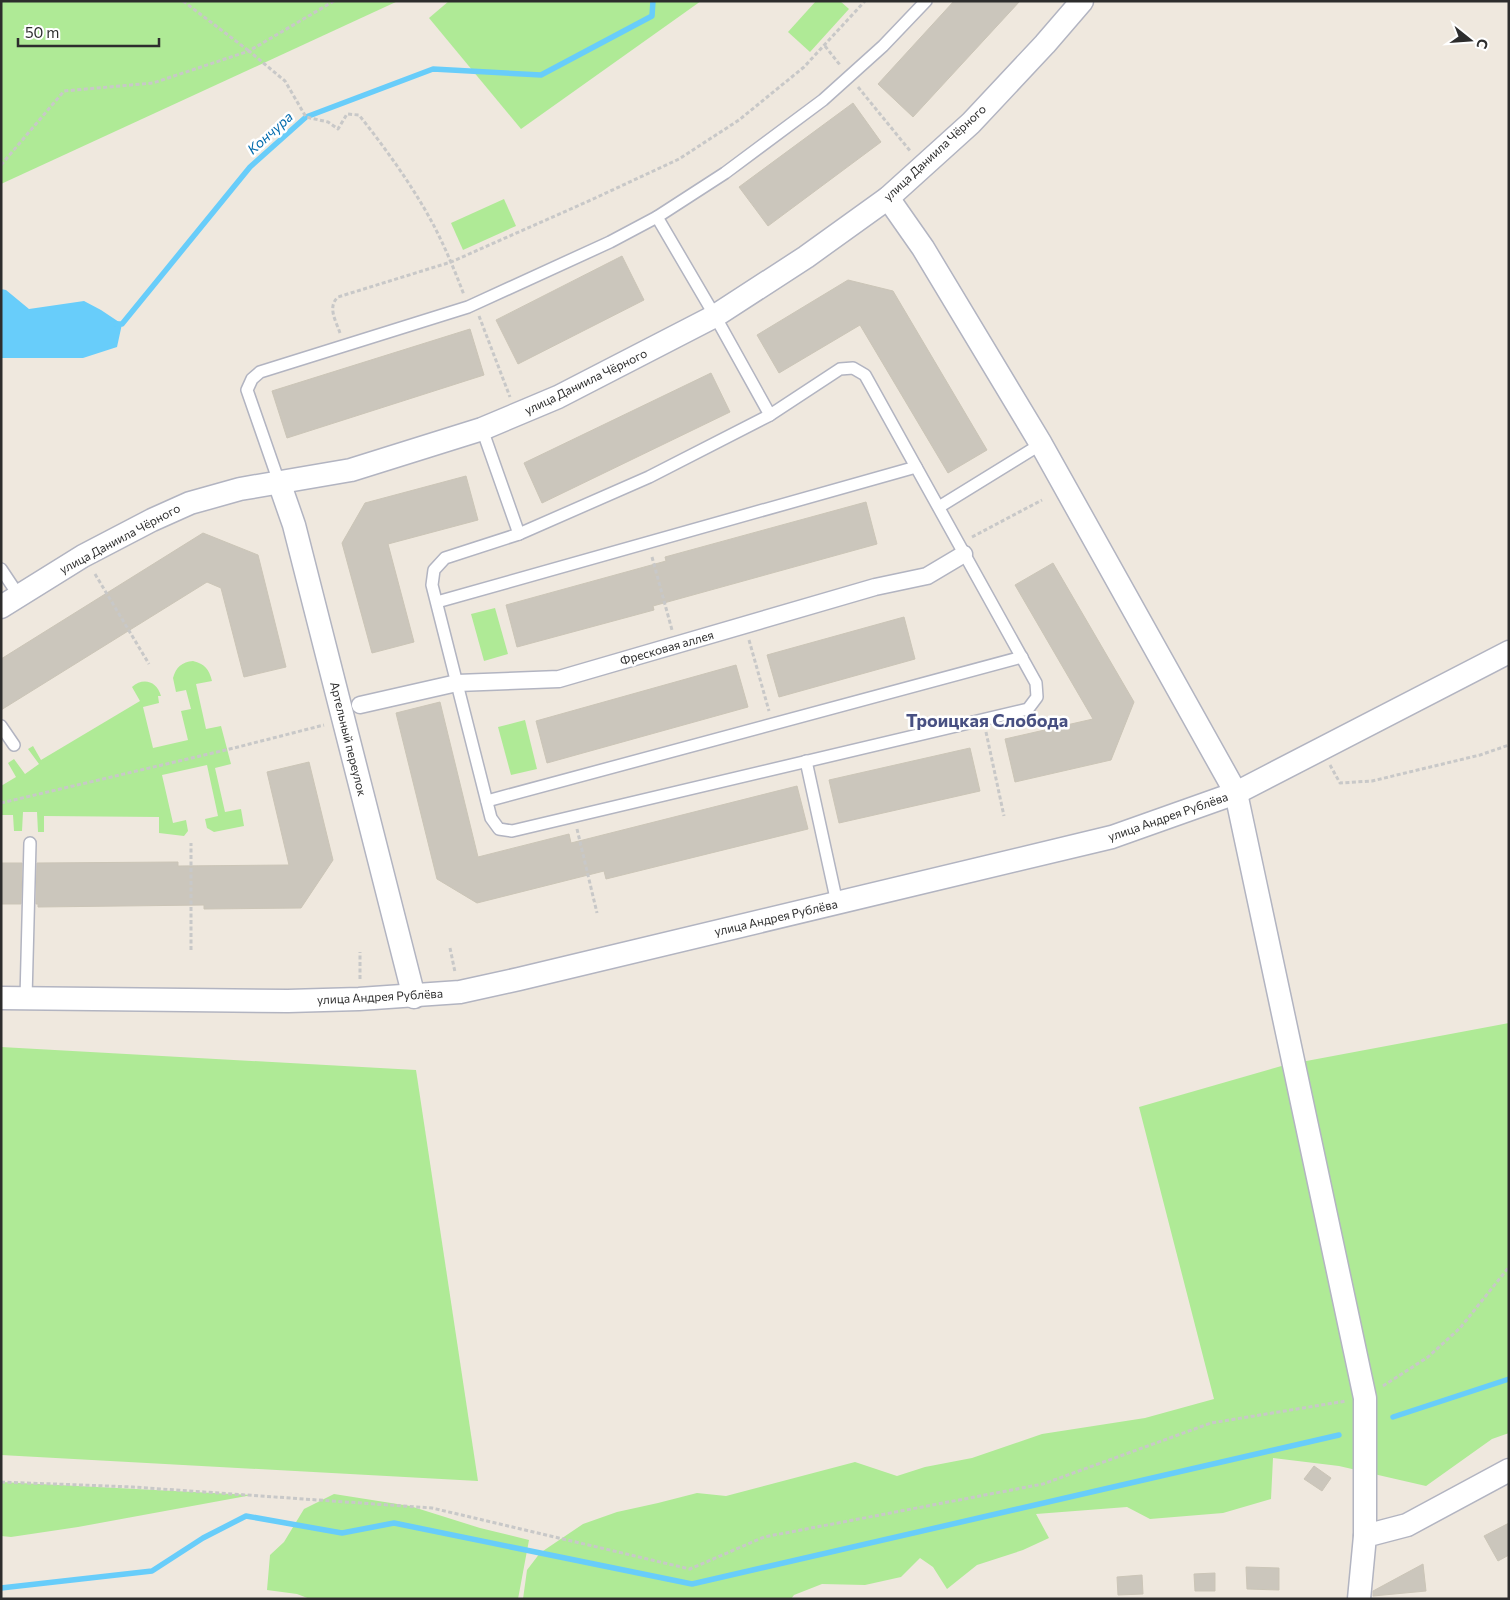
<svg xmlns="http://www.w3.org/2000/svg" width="1510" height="1600" viewBox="0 0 1510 1600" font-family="Commissioner,sans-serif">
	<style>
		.green { fill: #afea96 }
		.water { fill: #68cdfa }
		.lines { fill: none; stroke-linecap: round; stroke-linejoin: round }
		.stream { stroke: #68cdfa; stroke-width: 5.5 }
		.building { fill: #cbc6bc; stroke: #cbc5b7 }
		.service-casing { stroke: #b2b4c1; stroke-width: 14 }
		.pedestrian-casing { stroke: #b2b4c1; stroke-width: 19 }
		.minor-casing { stroke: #b2b4c1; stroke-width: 25 }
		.path { stroke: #c8c8c8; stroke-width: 3; stroke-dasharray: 4 2.5; stroke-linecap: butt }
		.service { stroke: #fff; stroke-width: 11 }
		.pedestrian { stroke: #fff; stroke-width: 16 }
		.minor { stroke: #fff; stroke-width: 22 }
		.labels { text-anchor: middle; stroke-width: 5; stroke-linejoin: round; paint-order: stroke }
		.street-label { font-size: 12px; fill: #2d2d2d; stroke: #fff }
		.water-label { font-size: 14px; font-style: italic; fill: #016aac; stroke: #fff }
		.district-label { font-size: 18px; font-weight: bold; fill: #485082; stroke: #fff }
	</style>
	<rect width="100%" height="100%" fill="#efe8de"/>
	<g class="green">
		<path d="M 1,1 L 398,1 L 1,184 Z"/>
		<path d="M 449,1 L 701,1 L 521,129 L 429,18 Z"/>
		<path d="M 816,1 L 840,1 L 849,9 L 810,52 L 788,32 Z"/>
		<path d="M 504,199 L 516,226 L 463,250 L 451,223 Z"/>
		<path d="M 495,608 L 508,654 L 484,661 L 471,614 Z"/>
		<path d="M 193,661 C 205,664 209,669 212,681 L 196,684 L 206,729 L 221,726 L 231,764 L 215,768 L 225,812 L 241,809 L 244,826 L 214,832 L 207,828 L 205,819 L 218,816 L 207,765 L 162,775 L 173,823 L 186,820 L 188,831 L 184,836 L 159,833 L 159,817 L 44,816 L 44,832 L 38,832 L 37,812 L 23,812 L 22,831 L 14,831 L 13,815 L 1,815 L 1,786 L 16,777 L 8,763 L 14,759 L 25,774 L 39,764 L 28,749 L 33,746 L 41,760 L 140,701 L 132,687 C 143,677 157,681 161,696 L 158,696 L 159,703 L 143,707 L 153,748 L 188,740 L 181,711 L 191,709 L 186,690 L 176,692 L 173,678 C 176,667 182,662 193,661 Z"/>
		<path d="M 525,720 L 537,769 L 511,775 L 498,727 Z"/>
		<path d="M 1509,1023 L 1509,1433 L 1492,1439 L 1426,1486 L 1339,1466 L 1273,1458 L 1271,1499 L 1223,1513 L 1150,1519 L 1127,1507 L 1036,1514 L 1049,1538 L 1023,1550 L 977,1565 L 947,1589 L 933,1567 L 920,1558 L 901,1577 L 865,1585 L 822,1584 L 794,1595 L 791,1599 L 523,1599 L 527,1570 L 540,1553 L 583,1524 L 617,1512 L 658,1503 L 697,1493 L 726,1496 L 855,1462 L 897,1476 L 925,1467 L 972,1458 L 1042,1434 L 1145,1418 L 1214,1399 L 1139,1107 L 1285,1065 Z"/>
		<path d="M 1,1047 L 416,1070 L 478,1481 L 1,1455 Z"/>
		<path d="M 1,1482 L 252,1495 L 78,1527 L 11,1537 L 1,1536 Z"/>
		<path d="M 334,1494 L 410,1506 L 480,1528 L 529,1540 L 518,1599 L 310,1599 L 297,1594 L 267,1590 L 270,1555 L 284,1542 L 304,1509 Z"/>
	</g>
	<path class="water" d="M 1,289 L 6,290 L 29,309 L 84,301 L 101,310 L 122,324 L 117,347 L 83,358 L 1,358 Z"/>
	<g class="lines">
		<g class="stream">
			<path d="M 116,324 L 122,324 L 250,167 L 306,117 L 433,69 L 541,75 L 652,16 L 653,1"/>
			<path d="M 1393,1417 L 1509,1379"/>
			<path d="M 1,1588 L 152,1571 L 203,1538 L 246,1516 L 342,1533 L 394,1523 L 692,1584 L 1339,1435"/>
		</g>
	</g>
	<g class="building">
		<path d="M 954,1 L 1020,1 L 913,117 L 878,84 Z"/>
		<path d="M 853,103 L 881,142 L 768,226 L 739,187 Z"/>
		<path d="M 622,256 L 644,300 L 518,364 L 496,320 Z"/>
		<path d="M 848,280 L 893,291 L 987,450 L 948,473 L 860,325 L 779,373 L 757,335 Z"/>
		<path d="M 470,329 L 484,375 L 287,438 L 272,391 Z"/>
		<path d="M 711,373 L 730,412 L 542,503 L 524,463 Z"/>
		<path d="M 466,476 L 478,520 L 388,544 L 414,642 L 372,653 L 342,543 L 365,503 Z"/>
		<path d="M 866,502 L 877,544 L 653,606 L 654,610 L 517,647 L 506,605 L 666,561 L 665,557 Z"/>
		<path d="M 203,533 L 258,555 L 286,667 L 244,677 L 221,588 L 207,582 L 1,710 L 1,659 Z"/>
		<path d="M 1053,563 L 1134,702 L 1111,760 L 1015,782 L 1005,739 L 1093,719 L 1015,585 Z"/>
		<path d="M 904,617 L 915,659 L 779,697 L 767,655 Z"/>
		<path d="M 736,665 L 748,707 L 547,763 L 536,721 Z"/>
		<path d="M 440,702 L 478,857 L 569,834 L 571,843 L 797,786 L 808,829 L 606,879 L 604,871 L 477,903 L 437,879 L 396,713 Z"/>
		<path d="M 970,748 L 980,791 L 839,823 L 829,780 Z"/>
		<path d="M 309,762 L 333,860 L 301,908 L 204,909 L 204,905 L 38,907 L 38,904 L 36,904 L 37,863 L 178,862 L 178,866 L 289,865 L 267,772 Z"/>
		<path d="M 1,863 L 22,863 L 21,904 L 1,904 Z"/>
		<path d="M 1314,1466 L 1331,1478 L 1322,1491 L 1304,1479 Z"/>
		<path d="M 1509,1523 L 1509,1555 L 1498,1561 L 1484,1536 Z"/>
		<path d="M 1423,1564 L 1426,1591 L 1373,1596 L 1373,1591 Z"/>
		<path d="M 1246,1567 L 1279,1568 L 1279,1590 L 1247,1589 Z"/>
		<path d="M 1215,1573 L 1215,1591 L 1195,1591 L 1194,1574 Z"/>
		<path d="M 1142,1575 L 1143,1594 L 1118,1595 L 1117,1577 Z"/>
	</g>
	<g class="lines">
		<g class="service-casing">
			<g id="service">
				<path d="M 657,217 L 725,173 L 823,100 L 883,46 L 926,1"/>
				<path d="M 853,368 L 865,375 L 1036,683 L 1037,697 L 1028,709 L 512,831 L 499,829 L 491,818 L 432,585 L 434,570 L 445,558 L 519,534 L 649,477 L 770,415 L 840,369 Z"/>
				<path d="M 482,429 L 519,534"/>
				<path d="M 279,482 L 247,390 L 252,379 L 260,372 L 468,307 L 610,242 L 657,217 L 715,316 L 770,415"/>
				<path d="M 939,507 L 1041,444"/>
				<path d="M 1,569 L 19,596"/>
				<path d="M 437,602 L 916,467"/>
				<path d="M 1,726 L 14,745"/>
				<path d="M 806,761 L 837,903"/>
				<path d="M 487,801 L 1022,657"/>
				<path d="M 26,998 L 30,843"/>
			</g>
		</g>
		<g class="pedestrian-casing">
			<path id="pedestrian" d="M 360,705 L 457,683 L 559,679 L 875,587 L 927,576 L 964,554"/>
		</g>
		<g class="minor-casing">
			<g id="minor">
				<path d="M 888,198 L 923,248 L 1041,444 L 1236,793 L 1365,1398 L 1365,1536"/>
				<path d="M 279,482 L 294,525 L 414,997"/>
				<path d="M 1,607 L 83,556 L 152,520 L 190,503 L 240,489 L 351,470 L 482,429 L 558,397 L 715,316 L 806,257 L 888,198 L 971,123 L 1045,44 L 1082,1"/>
				<path d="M 1,998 L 288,1001 L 359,999 L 460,992 L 519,979 L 1112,837 L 1236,793 L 1509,652"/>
				<path d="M 1359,1599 L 1365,1536 L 1407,1525 L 1509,1470"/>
			</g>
		</g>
		<g class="path">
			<path d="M 183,1 L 249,51"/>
			<path d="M 334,1 L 249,51 L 285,81 L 306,117 L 328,122 L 338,129 L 347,114 L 359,115 C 386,149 412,185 433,224 C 445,247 455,271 464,295"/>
			<path d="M 825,46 L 840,65"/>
			<path d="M 858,87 L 911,152"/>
			<path d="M 1,165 L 64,91 L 153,83 L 249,51"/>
			<path d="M 479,316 L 510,397"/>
			<path d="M 340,333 C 336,321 327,307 338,297 L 451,262 L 591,200 L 679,159 L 739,120 L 804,67 L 865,1"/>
			<path d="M 972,537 L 1042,500"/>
			<path d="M 652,557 L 672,630"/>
			<path d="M 95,574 L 149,664"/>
			<path d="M 749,640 L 769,711"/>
			<path d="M 986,732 L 1004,816"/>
			<path d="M 1330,765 L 1340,783 L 1372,781 L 1480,755 L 1509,745"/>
			<path d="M 1,803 L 234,748 L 324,725"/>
			<path d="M 577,829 L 597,913"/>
			<path d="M 450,948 L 455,972"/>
			<path d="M 191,950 L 191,843"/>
			<path d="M 360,979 L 360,952"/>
			<path d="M 1383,1386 L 1428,1357 L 1460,1328 L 1509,1267"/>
			<path d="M 1,1482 L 133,1487 L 432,1508 L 690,1569 L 764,1537 L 1043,1484 L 1211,1423 L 1346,1401"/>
		</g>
		<use href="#service" class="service"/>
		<use href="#pedestrian" class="pedestrian"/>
		<use href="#minor" class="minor"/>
	</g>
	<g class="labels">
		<g class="street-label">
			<text transform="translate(935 153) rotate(-43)" y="4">улица Даниила Чёрного</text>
			<text transform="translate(586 382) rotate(-26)" y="4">улица Даниила Чёрного</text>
			<text transform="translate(120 539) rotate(-28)" y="4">улица Даниила Чёрного</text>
			<text transform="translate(667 648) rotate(-16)" y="4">Фресковая аллея</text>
			<text transform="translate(348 739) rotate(76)" y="4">Артельный переулок</text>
			<text transform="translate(1168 817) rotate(-19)" y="4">улица Андрея Рублёва</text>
			<text transform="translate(776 918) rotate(-13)" y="4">улица Андрея Рублёва</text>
			<text transform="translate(380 997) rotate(-3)" y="4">улица Андрея Рублёва</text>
		</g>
		<g class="water-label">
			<text transform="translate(270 133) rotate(-42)" y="5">Кончура</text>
		</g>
		<g class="district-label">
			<text x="987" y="727">Троицкая Слобода</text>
		</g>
	</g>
	<rect width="1510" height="1600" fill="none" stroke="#2d2d2d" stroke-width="5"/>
	<g transform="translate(1470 40) rotate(107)" stroke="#ffffff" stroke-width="4" paint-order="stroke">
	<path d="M0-4L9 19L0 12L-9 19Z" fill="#2d2d2d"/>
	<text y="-8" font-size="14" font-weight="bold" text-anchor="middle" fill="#2d2d2d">С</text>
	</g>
	<path d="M18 38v8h141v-8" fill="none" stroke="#2d2d2d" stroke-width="2.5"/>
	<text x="25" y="38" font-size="15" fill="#2d2d2d" stroke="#ffffff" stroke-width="4" paint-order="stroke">50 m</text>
</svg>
